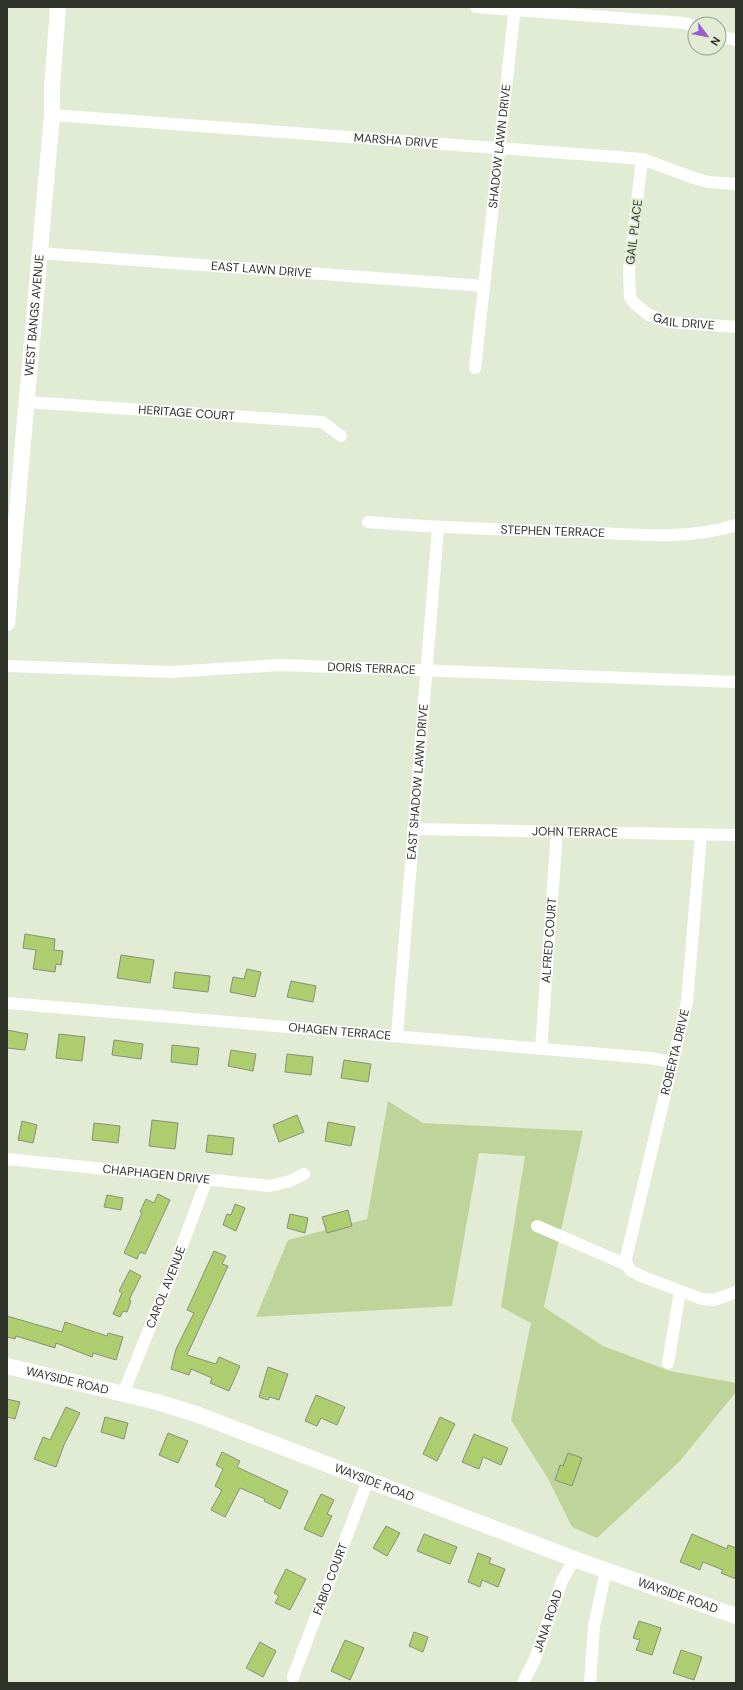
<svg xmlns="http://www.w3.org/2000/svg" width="743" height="1690" viewBox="0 0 743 1690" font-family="'DM Sans',sans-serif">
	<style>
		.green { fill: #bfd49b }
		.building { fill: #adcd6f; stroke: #879079 }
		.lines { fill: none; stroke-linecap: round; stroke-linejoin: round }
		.street { stroke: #fff; stroke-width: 12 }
		.secondary { stroke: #fff; stroke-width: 16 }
		.labels { text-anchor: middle; stroke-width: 4; stroke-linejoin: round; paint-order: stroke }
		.street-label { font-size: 12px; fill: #2f332a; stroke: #e2ebd3 }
	</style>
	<rect width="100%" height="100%" fill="#e2ebd3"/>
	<path class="green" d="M 388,1101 L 423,1123 L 583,1131 L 544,1307 L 603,1346 L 670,1371 L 736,1383 L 736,1392 L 679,1462 L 597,1538 L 572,1527 L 547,1477 L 511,1420 L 531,1323 L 501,1307 L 525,1156 L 479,1153 L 452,1306 L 256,1317 L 288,1240 L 367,1219 Z"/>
	<g class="building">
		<path d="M 25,934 L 55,939 L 54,950 L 63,951 L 61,965 L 56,964 L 55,972 L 33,969 L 36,950 L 23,948 Z"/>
		<path d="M 121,955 L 154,960 L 150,983 L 117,978 Z"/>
		<path d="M 247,969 L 261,972 L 255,997 L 230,992 L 233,977 L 244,979 Z"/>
		<path d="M 175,972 L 210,976 L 208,992 L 173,988 Z"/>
		<path d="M 291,981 L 316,986 L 313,1002 L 287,997 Z"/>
		<path d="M 7,1030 L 28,1034 L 25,1050 L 7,1048 Z"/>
		<path d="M 59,1034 L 85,1037 L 82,1061 L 56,1058 Z"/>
		<path d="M 114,1040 L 143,1044 L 141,1059 L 112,1055 Z"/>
		<path d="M 172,1045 L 199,1048 L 197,1065 L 171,1062 Z"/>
		<path d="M 231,1050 L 256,1054 L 253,1071 L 228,1066 Z"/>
		<path d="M 287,1054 L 313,1057 L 311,1075 L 285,1072 Z"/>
		<path d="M 344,1060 L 371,1064 L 368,1082 L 341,1078 Z"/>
		<path d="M 297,1115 L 304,1132 L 279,1142 L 273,1125 Z"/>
		<path d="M 152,1120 L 178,1123 L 175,1149 L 149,1146 Z"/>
		<path d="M 22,1121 L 37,1125 L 33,1143 L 18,1140 Z"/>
		<path d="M 328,1122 L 355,1127 L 351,1146 L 325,1141 Z"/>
		<path d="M 94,1123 L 120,1126 L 118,1143 L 92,1140 Z"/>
		<path d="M 208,1135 L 234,1138 L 232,1155 L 206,1152 Z"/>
		<path d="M 158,1194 L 170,1200 L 145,1254 L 140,1252 L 137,1259 L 124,1253 L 142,1213 L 140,1212 L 146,1199 L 154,1203 Z"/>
		<path d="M 107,1195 L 123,1198 L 121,1210 L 104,1207 Z"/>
		<path d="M 235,1204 L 245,1208 L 236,1231 L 223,1225 L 227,1214 L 231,1215 Z"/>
		<path d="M 348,1210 L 352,1226 L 327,1233 L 322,1217 Z"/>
		<path d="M 290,1214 L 308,1218 L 305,1233 L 287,1228 Z"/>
		<path d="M 214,1251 L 226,1256 L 222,1264 L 228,1266 L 187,1355 L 216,1364 L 219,1357 L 240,1366 L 229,1391 L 210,1383 L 212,1378 L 191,1369 L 189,1375 L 171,1369 L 176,1349 L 194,1313 L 187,1310 Z"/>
		<path d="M 130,1270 L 141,1276 L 129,1300 L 131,1301 L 127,1312 L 123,1311 L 120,1317 L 113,1314 L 122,1293 L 119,1291 Z"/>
		<path d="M 7,1316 L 62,1332 L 65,1322 L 107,1336 L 108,1333 L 123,1337 L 116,1360 L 93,1353 L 92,1357 L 56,1343 L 55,1348 L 16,1336 L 15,1339 L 7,1337 Z"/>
		<path d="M 268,1367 L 288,1374 L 279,1400 L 270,1397 L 268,1400 L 259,1397 Z"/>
		<path d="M 316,1395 L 345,1407 L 337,1425 L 321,1418 L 317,1426 L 305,1421 Z"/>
		<path d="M 7,1399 L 20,1402 L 15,1419 L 7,1417 Z"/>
		<path d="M 66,1407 L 80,1413 L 64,1445 L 56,1467 L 34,1459 L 43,1437 L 50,1440 Z"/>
		<path d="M 105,1417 L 128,1423 L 124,1439 L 101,1432 Z"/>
		<path d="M 440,1417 L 455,1424 L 437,1461 L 423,1454 Z"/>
		<path d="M 168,1433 L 188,1441 L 178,1463 L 159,1455 Z"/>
		<path d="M 474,1434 L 508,1448 L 501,1465 L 483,1457 L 479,1469 L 462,1462 Z"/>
		<path d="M 222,1452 L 240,1461 L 237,1467 L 288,1491 L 280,1509 L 264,1501 L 265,1499 L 240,1488 L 225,1517 L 211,1510 L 222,1490 L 215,1486 L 223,1469 L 216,1465 Z"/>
		<path d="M 568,1453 L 582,1458 L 572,1486 L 555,1480 L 560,1465 L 563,1466 Z"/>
		<path d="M 321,1494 L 334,1500 L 327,1514 L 332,1516 L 322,1537 L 304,1529 Z"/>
		<path d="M 386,1526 L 400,1533 L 387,1556 L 373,1548 Z"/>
		<path d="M 424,1534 L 457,1547 L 450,1564 L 417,1551 Z"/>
		<path d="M 692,1534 L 727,1549 L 728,1545 L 736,1548 L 736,1579 L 721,1573 L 723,1570 L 703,1562 L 700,1570 L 680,1562 Z"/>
		<path d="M 478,1553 L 491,1558 L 489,1563 L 505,1569 L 498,1587 L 482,1580 L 480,1587 L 468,1582 Z"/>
		<path d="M 286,1569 L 306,1579 L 290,1610 L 275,1603 L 279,1596 L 274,1593 Z"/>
		<path d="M 639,1621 L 661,1628 L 652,1655 L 636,1650 L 640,1640 L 633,1638 Z"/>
		<path d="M 414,1632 L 428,1637 L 423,1652 L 409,1646 Z"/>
		<path d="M 345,1640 L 364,1648 L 350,1680 L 331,1671 Z"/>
		<path d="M 260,1642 L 276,1651 L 263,1677 L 246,1668 Z"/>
		<path d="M 681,1650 L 702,1657 L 694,1680 L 673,1673 Z"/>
	</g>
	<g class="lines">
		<g class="street">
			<path d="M 476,7 L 684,23 L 695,26"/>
			<path d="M 719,36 L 736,40"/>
			<path id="s1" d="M 52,115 L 618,157 L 642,159 L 694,178 L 709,182 L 736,184"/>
			<path id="s2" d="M 642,159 L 629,270 L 630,297 L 635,304 L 649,315 L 668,322 L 736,327"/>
			<path id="s3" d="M 39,253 L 484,286"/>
			<path id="s4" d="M 475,368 L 515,7"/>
			<path id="s5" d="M 26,402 L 322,422 L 341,436"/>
			<path id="s6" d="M 368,522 C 438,528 509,530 580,532 C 632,534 685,541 736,525"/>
			<path id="s7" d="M 7,666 L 171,672 L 280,665 L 736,682"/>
			<path id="s8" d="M 413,829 L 736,835"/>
			<path id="s9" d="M 7,1003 L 649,1058 L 673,1062"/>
			<path id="s10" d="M 397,1036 L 438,528"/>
			<path id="s11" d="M 541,1049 L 557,832"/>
			<path id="s12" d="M 7,1159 L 270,1186 L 290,1181 L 304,1174"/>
			<path d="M 537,1226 L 627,1265 L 631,1271 L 641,1276 L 702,1299 L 714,1300 L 736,1292"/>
			<path id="s13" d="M 627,1265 L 626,1258 L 687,1002 L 701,835"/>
			<path d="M 668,1363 L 680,1291"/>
			<path id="s14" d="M 123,1394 L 171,1275 L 207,1179"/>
			<path id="s15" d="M 293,1677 L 368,1480"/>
			<path id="s16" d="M 523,1683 L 535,1659 L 562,1581 L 574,1559"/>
			<path d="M 590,1683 L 594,1626 L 606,1570"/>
		</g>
		<g class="secondary">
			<path id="s17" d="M 7,623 L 52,115 L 52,88 L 58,7"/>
			<path id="s18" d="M 7,1366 L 157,1402 L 196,1414 L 574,1559 L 736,1616"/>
		</g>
	</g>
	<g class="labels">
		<g class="street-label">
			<text dy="4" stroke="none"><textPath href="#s1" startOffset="345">MARSHA DRIVE</textPath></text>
			<text dy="4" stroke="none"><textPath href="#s4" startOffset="223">SHADOW LAWN DRIVE</textPath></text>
			<text transform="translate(634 232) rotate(-83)" y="4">GAIL PLACE</text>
			<text dy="4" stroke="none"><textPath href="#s3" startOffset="223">EAST LAWN DRIVE</textPath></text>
			<text dy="4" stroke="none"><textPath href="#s17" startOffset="309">WEST BANGS AVENUE</textPath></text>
			<text dy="4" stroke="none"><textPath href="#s2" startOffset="201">GAIL DRIVE</textPath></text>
			<text dy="4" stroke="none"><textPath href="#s5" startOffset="161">HERITAGE COURT</textPath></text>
			<text dy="4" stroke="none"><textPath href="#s6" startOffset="185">STEPHEN TERRACE</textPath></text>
			<text dy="4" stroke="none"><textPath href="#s7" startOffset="365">DORIS TERRACE</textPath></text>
			<text dy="4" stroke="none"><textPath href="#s10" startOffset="255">EAST SHADOW LAWN DRIVE</textPath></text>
			<text dy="4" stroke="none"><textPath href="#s8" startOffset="162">JOHN TERRACE</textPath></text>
			<text dy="4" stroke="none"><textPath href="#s11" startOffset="109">ALFRED COURT</textPath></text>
			<text dy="4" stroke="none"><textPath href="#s9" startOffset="334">OHAGEN TERRACE</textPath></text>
			<text dy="4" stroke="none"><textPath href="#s13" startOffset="219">ROBERTA DRIVE</textPath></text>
			<text dy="4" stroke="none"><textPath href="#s12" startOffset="150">CHAPHAGEN DRIVE</textPath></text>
			<text dy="4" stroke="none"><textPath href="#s14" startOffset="115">CAROL AVENUE</textPath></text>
			<text dy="4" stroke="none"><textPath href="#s18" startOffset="62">WAYSIDE ROAD</textPath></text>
			<text dy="4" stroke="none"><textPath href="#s18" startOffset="386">WAYSIDE ROAD</textPath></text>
			<text dy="4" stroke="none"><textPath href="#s15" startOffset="105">FABIO COURT</textPath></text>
			<text dy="4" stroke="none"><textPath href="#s18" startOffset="710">WAYSIDE ROAD</textPath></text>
			<text dy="4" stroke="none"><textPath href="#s16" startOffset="67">JANA ROAD</textPath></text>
		</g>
	</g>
	<rect width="743" height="1690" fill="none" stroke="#2f332a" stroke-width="16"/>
	<g transform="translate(707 36) rotate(122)"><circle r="19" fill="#e2ebd3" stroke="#9aa18f"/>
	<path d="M0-3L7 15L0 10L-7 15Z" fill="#995dd4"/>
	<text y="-6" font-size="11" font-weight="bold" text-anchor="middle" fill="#2f332a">N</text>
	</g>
</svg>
